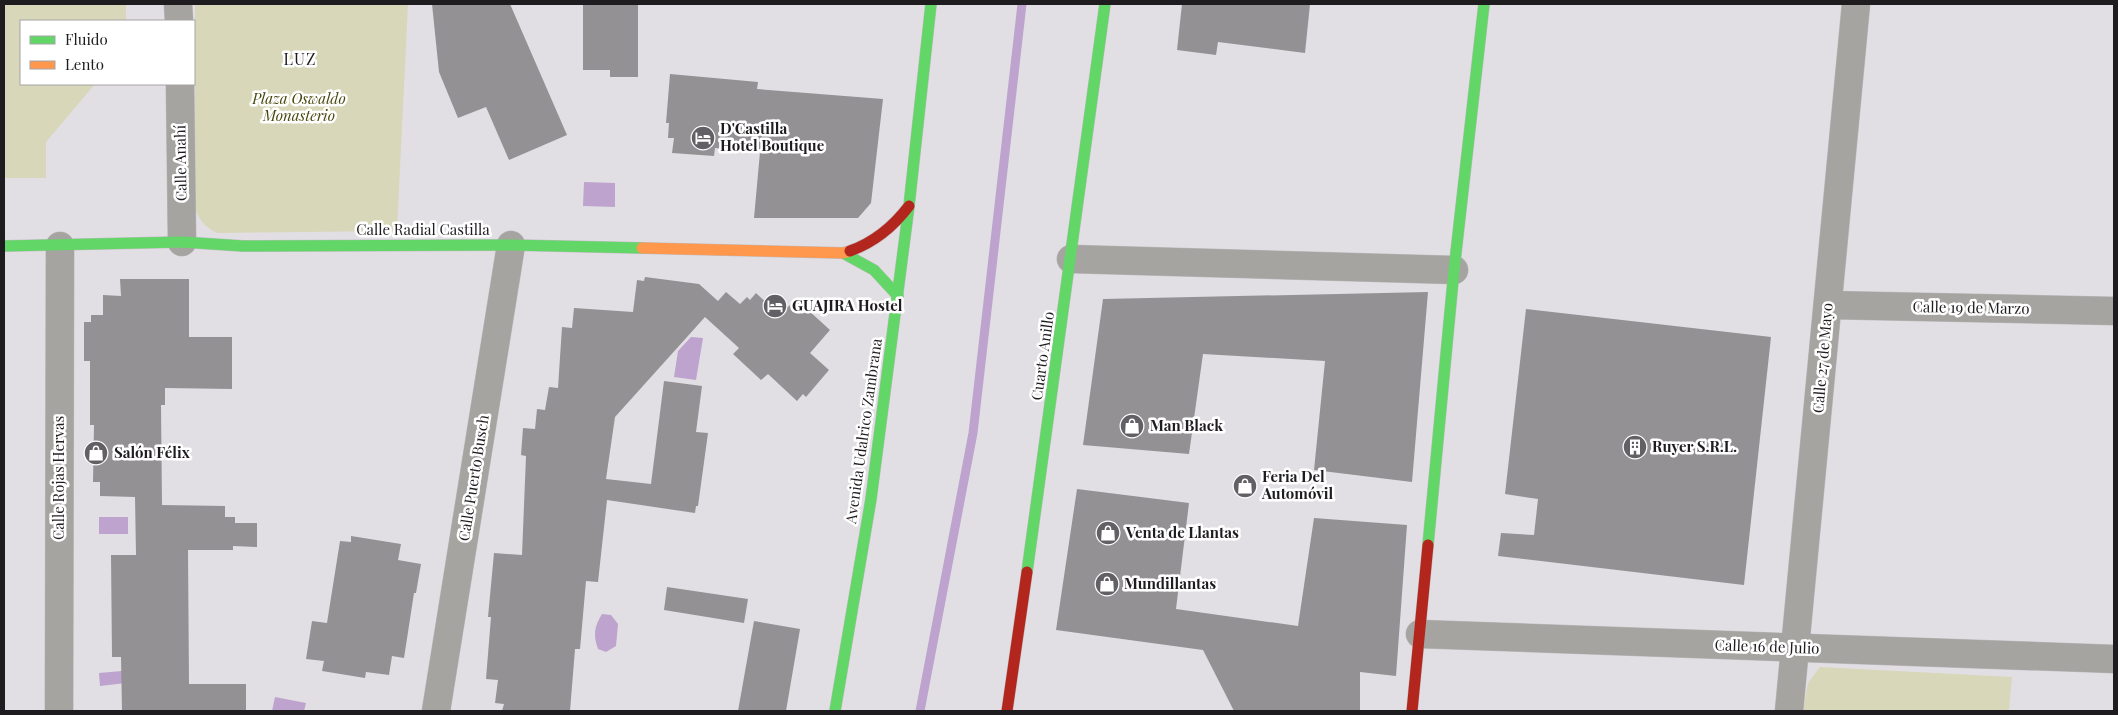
<svg xmlns="http://www.w3.org/2000/svg" width="2118" height="715" viewBox="0 0 2118 715" font-family="'Playfair Display',serif">
	<style>
		.green { fill: #d8d7b9 }
		.water { fill: #bda3ce }
		.lines { fill: none; stroke-linecap: round; stroke-linejoin: round }
		.stream { stroke: #bda3ce; stroke-width: 9 }
		.building { fill: #949195 }
		.street-casing { stroke: #bfbdc0; stroke-width: 29 }
		.fast-casing { stroke: #bfbdc0; stroke-width: 12 }
		.slow-casing { stroke: #bfbdc0; stroke-width: 12 }
		.jam-casing { stroke: #bfbdc0; stroke-width: 12 }
		.street { stroke: #a6a4a0; stroke-width: 28 }
		.fast { stroke: #63d668; stroke-width: 11 }
		.slow { stroke: #ff974d; stroke-width: 11 }
		.jam { stroke: #b3261e; stroke-width: 11 }
		.labels { text-anchor: middle; stroke-width: 5; stroke-linejoin: round; paint-order: stroke }
		.park-label { font-size: 15px; font-style: italic; fill: #47470e; stroke: #fff }
		.poi-label { font-size: 15px; font-weight: bold; fill: #1f1c20; stroke: #fff; text-anchor: start }
		.street-label { font-size: 15px; fill: #1f1c20; stroke: #fff }
		.neighbourhood-label { font-size: 16px; letter-spacing: 1px; fill: #1f1c20; stroke: #fff }
	</style>
	<rect width="100%" height="100%" fill="#e2dfe4"/>
	<g class="green">
		<path d="M 4,4 L 126,4 L 126,21 L 21,21 L 21,84 L 95,84 L 46,142 L 46,178 L 4,178 Z"/>
		<path d="M 195,4 L 408,4 L 397,231 L 217,233 C 206,228 200,221 195,209 Z"/>
		<path d="M 1820,667 L 2012,677 L 2009,711 L 1803,711 L 1808,683 Z"/>
	</g>
	<g class="water">
		<path d="M 584,182 L 615,183 L 615,207 L 583,206 Z"/>
		<path d="M 691,337 L 703,338 L 696,380 L 674,377 L 678,351 Z"/>
		<rect x="99" y="517" width="29" height="17"/>
		<path d="M 602,614 L 611,615 L 618,624 L 616,646 L 606,652 L 598,649 C 593,635 594,627 602,614 Z"/>
		<path d="M 133,670 L 135,682 L 100,686 L 99,673 Z"/>
		<path d="M 275,697 L 306,703 L 304,711 L 272,711 Z"/>
	</g>
	<g class="lines">
		<path class="stream" d="M 920,711 L 973,433 L 1022,4"/>
	</g>
	<g class="building">
		<path d="M 432,4 L 510,4 L 567,135 L 509,160 L 486,107 L 458,118 L 439,72 Z"/>
		<path d="M 583,4 L 638,4 L 638,77 L 610,77 L 610,70 L 583,70 Z"/>
		<path d="M 1182,4 L 1310,4 L 1305,53 L 1218,42 L 1216,55 L 1177,50 Z"/>
		<path d="M 670,74 L 758,82 L 757,89 L 883,99 L 871,203 L 858,218 L 754,218 L 760,152 L 715,148 L 714,156 L 672,153 L 674,138 L 668,138 L 669,123 L 666,123 Z"/>
		<path d="M 645,277 L 699,284 L 718,301 L 726,292 L 740,304 L 747,297 L 750,300 L 756,293 L 771,307 L 778,299 L 788,307 L 796,299 L 830,330 L 810,353 L 829,370 L 806,397 L 803,394 L 797,401 L 768,374 L 761,380 L 733,354 L 739,348 L 705,317 L 615,417 L 606,479 L 651,484 L 664,381 L 702,386 L 696,432 L 708,433 L 698,506 L 696,506 L 695,513 L 607,500 L 598,582 L 586,581 L 580,649 L 575,649 L 570,711 L 502,711 L 504,704 L 495,703 L 498,680 L 486,679 L 491,617 L 488,617 L 494,553 L 522,555 L 526,456 L 521,455 L 523,428 L 535,429 L 537,409 L 545,410 L 549,387 L 558,388 L 562,327 L 572,328 L 574,308 L 633,312 L 637,280 L 644,281 Z"/>
		<path d="M 120,279 L 189,279 L 189,337 L 232,337 L 232,389 L 165,388 L 165,405 L 161,405 L 162,505 L 225,506 L 225,517 L 235,517 L 235,523 L 257,523 L 257,547 L 233,546 L 233,550 L 188,550 L 189,684 L 246,684 L 246,711 L 122,711 L 121,657 L 112,657 L 111,555 L 136,555 L 135,497 L 100,496 L 100,482 L 93,482 L 94,425 L 90,425 L 90,361 L 84,361 L 84,322 L 91,322 L 91,315 L 103,315 L 103,295 L 121,296 Z"/>
		<path d="M 1428,292 L 1412,482 L 1314,470 L 1325,361 L 1203,354 L 1189,454 L 1083,445 L 1103,299 Z"/>
		<path d="M 1526,309 L 1771,337 L 1744,585 L 1498,556 L 1501,533 L 1534,535 L 1538,499 L 1505,494 Z"/>
		<path d="M 1077,489 L 1189,503 L 1176,609 L 1298,626 L 1314,518 L 1407,525 L 1396,676 L 1360,672 L 1360,711 L 1234,711 L 1203,650 L 1056,630 Z"/>
		<path d="M 351,536 L 401,544 L 398,560 L 421,564 L 416,593 L 414,593 L 404,658 L 392,656 L 389,675 L 366,672 L 365,678 L 322,671 L 324,661 L 306,659 L 312,621 L 327,623 L 340,541 L 351,542 Z"/>
		<path d="M 667,587 L 748,599 L 744,623 L 664,610 Z"/>
		<path d="M 754,621 L 800,629 L 786,711 L 738,711 Z"/>
	</g>
	<g class="lines">
		<g class="street-casing">
			<g id="street">
				<path d="M 178,4 L 179,21"/>
				<path d="M 180,84 L 182,242"/>
				<path d="M 1071,259 L 1454,270"/>
				<path d="M 1828,305 L 2114,311"/>
				<path d="M 1420,634 L 2114,659"/>
				<path d="M 59,711 L 60,246"/>
				<path d="M 436,711 L 511,245"/>
				<path d="M 1789,711 L 1856,4"/>
			</g>
		</g>
		<g class="fast-casing">
			<g id="fast">
				<path d="M 4,246 L 182,242 L 243,246 L 511,245 L 642,248"/>
				<path d="M 843,253 L 874,270 L 898,296"/>
				<path d="M 1428,545 L 1454,270 L 1484,4"/>
				<path d="M 1027,572 L 1105,4"/>
				<path d="M 835,711 L 871,499 L 909,206 L 931,4"/>
			</g>
		</g>
		<g class="slow-casing">
			<path id="slow" d="M 642,248 L 843,253 L 850,251"/>
		</g>
		<g class="jam-casing">
			<g id="jam">
				<path d="M 850,251 C 875,242 893,227 909,206"/>
				<path d="M 1007,711 L 1027,572"/>
				<path d="M 1412,711 L 1428,545"/>
			</g>
		</g>
		<use href="#street" class="street"/>
		<use href="#fast" class="fast"/>
		<use href="#slow" class="slow"/>
		<use href="#jam" class="jam"/>
	</g>
	<defs>
		<g id="hotel-disc" transform="scale(1.25)"><circle r="9.5" fill="#636065" stroke="#fff"/><path d="M-6-4.5h1.5V1H6V5H4.5V3h-9V5H-6ZM-4 0a1.8 1.8 0 1 1 3.6 0ZM.5 0V-2.5h3Q6-2.5 6 0Z" fill="#fff"/></g>
		<g id="shop-disc" transform="scale(1.25)"><circle r="9.5" fill="#636065" stroke="#fff"/><path d="M-5-2.5h2.3a2.7 3.5 0 0 1 5.4 0H5L5.5 6h-11ZM-1.5-2.5h3a1.5 2.3 0 0 0-3 0Z" fill="#fff"/></g>
		<g id="building-disc" transform="scale(1.25)"><circle r="9.5" fill="#636065" stroke="#fff"/><path d="M-4-6H4V6H1V3H-1V6H-4ZM-2.5-4.3h1.7v1.8h-1.7ZM.8-4.3h1.7v1.8H.8ZM-2.5-1h1.7V.8h-1.7ZM.8-1h1.7V.8H.8Z" fill="#fff"/></g>
	</defs>
	<g fill-rule="evenodd">
		<use href="#hotel-disc" x="703" y="138"/>
		<use href="#hotel-disc" x="775" y="306"/>
		<use href="#shop-disc" x="1132" y="426"/>
		<use href="#building-disc" x="1635" y="447"/>
		<use href="#shop-disc" x="96" y="453"/>
		<use href="#shop-disc" x="1245" y="486"/>
		<use href="#shop-disc" x="1108" y="533"/>
		<use href="#shop-disc" x="1107" y="584"/>
	</g>
	<g class="labels">
		<g class="park-label">
			<text x="299" y="104">Plaza Oswaldo<tspan x="299" dy="17">Monasterio</tspan></text>
		</g>
		<g class="poi-label">
			<text x="720" y="134">D'Castilla<tspan x="720" dy="17">Hotel Boutique</tspan></text>
			<text x="792" y="311">GUAJIRA Hostel</text>
			<text x="1150" y="431">Man Black</text>
			<text x="1652" y="452">Ruyer S.R.L.</text>
			<text x="114" y="458">Salón Félix</text>
			<text x="1262" y="482">Feria Del<tspan x="1262" dy="17">Automóvil</tspan></text>
			<text x="1126" y="538">Venta de Llantas</text>
			<text x="1124" y="589">Mundillantas</text>
		</g>
		<g class="street-label">
			<text transform="translate(181 163) rotate(-91)" y="5">Calle Anahí</text>
			<text x="423" y="235">Calle Radial Castilla</text>
			<text transform="translate(1971 308) rotate(1)" y="5">Calle 19 de Marzo</text>
			<text transform="translate(1043 356) rotate(-82)" y="5">Cuarto Anillo</text>
			<text transform="translate(1823 358) rotate(-85)" y="5">Calle 27 de Mayo</text>
			<text transform="translate(864 431) rotate(-82)" y="5">Avenida Udalrico Zambrana</text>
			<text transform="translate(59 478) rotate(-90)" y="5">Calle Rojas Hervas</text>
			<text transform="translate(474 478) rotate(-81)" y="5">Calle Puerto Busch</text>
			<text transform="translate(1767 647) rotate(2)" y="5">Calle 16 de Julio</text>
		</g>
		<g class="neighbourhood-label">
			<text x="300" y="65">LUZ</text>
		</g>
	</g>
	<rect width="2118" height="715" fill="none" stroke="#1f1c20" stroke-width="10"/>
	<rect x="20" y="20" width="175" height="65" fill="#ffffff" stroke="#a5a4a6"/>
	<rect x="30" y="36" width="25" height="8" fill="#63d668" stroke="#a5a4a6"/>
	<text x="65" y="45" font-size="15" fill="#1f1c20">Fluido</text>
	<rect x="30" y="61" width="25" height="8" fill="#ff974d" stroke="#a5a4a6"/>
	<text x="65" y="70" font-size="15" fill="#1f1c20">Lento</text>
</svg>
